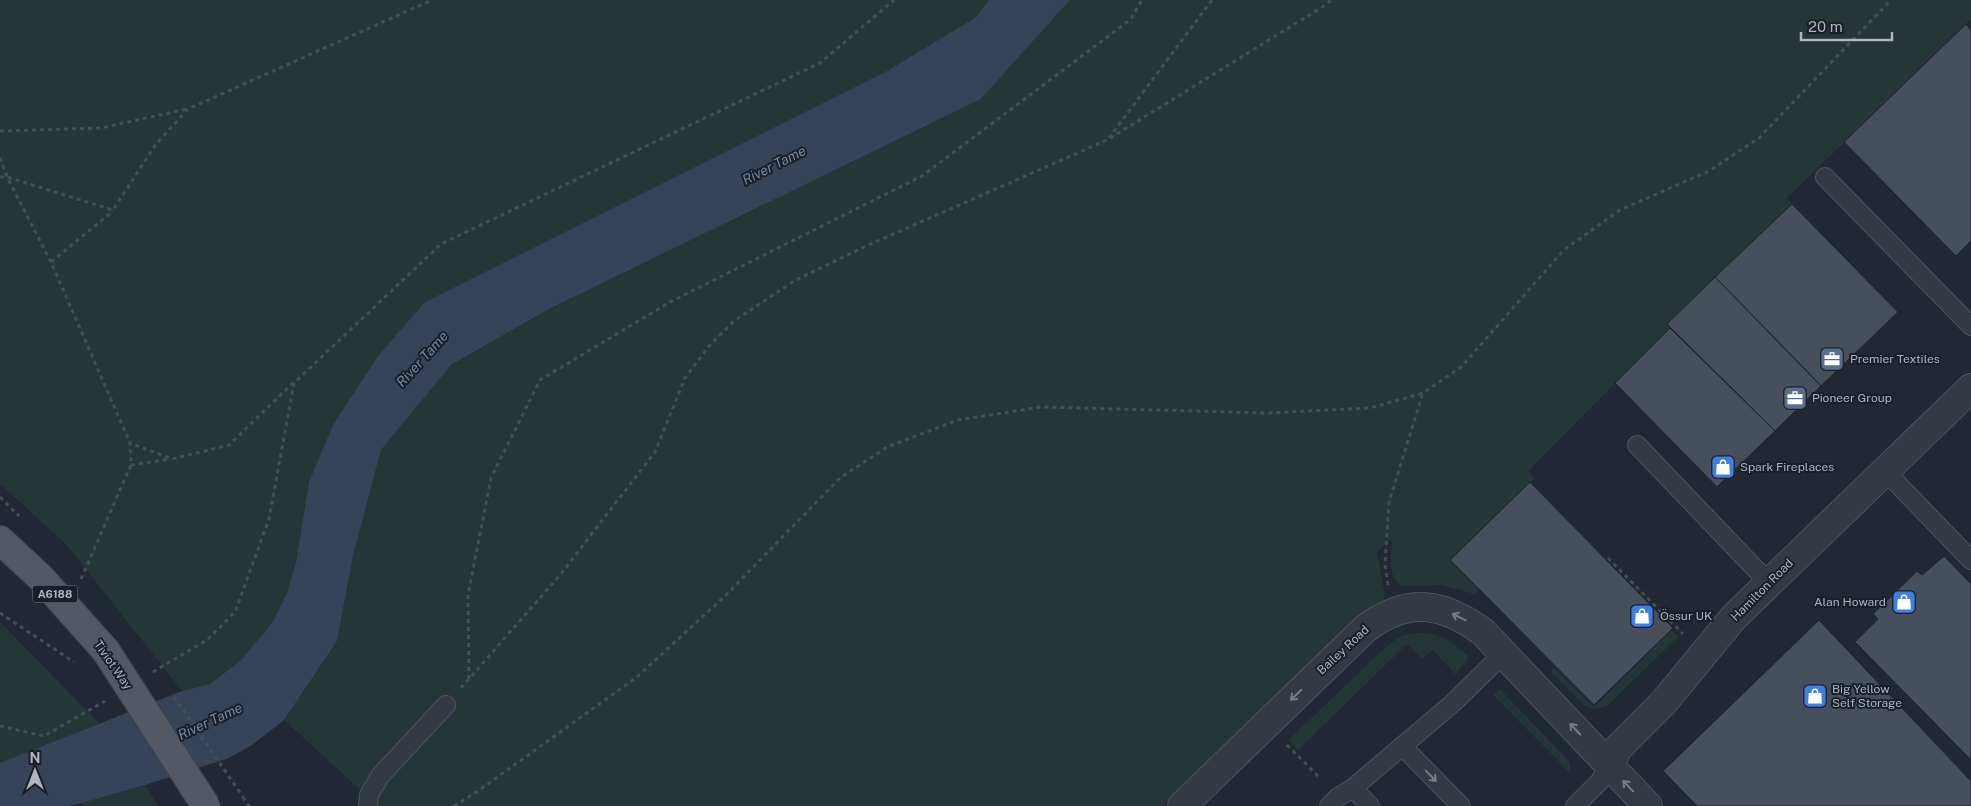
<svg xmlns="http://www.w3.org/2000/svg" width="1971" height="806" viewBox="0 0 1971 806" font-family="'Public Sans',sans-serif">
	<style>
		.green { fill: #253637 }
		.water { fill: #36445a }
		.building { fill: #474f5d; stroke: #1b212b }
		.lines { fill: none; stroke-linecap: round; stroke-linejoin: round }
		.service-casing { stroke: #4e555f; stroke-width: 20 }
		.minor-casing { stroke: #4e555f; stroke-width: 30 }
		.primary-casing { stroke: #3d434e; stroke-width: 30 }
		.path { stroke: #425154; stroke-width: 3; stroke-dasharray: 4 4; stroke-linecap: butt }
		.service { stroke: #343a44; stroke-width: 18 }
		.minor { stroke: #343a44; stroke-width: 28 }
		.primary { stroke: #525964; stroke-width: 28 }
		.primary-bridge-casing { stroke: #3d434e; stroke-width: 30; stroke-linecap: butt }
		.path-bridge { stroke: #425154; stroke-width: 3; stroke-dasharray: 4 4; stroke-linecap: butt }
		.primary-bridge { stroke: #525964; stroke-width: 28 }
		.oneway { stroke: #777e89 }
		.labels { text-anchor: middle; stroke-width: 4; stroke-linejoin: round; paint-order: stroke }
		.shield { fill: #191f29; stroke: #818893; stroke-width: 1 }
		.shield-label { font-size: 11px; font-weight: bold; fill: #aeb5c1 }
		.poi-label { font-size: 12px; fill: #aeb5c1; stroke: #191f29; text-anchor: start }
		.street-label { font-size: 12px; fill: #aeb5c1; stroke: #191f29 }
		.water-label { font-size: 14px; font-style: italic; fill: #788ba8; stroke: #191f29 }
	</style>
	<rect width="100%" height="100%" fill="#212833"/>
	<g class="green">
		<path d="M 0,0 L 989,0 L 976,17 L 887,71 L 425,302 L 309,482 L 296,562 L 287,593 L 272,623 L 240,661 L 210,684 L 182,691 L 66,544 L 0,484 Z"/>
		<path d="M 1070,0 L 1971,0 L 1971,19 L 1787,198 L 1792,204 L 1667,324 L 1670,328 L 1528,471 L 1535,478 L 1450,559 L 1479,589 L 1474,594 L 1442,585 L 1402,586 C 1385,575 1393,554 1391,538 L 1377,552 L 1385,596 L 1382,601 L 1362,614 L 1333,641 L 1163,806 L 378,806 L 284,720 L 337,641 L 353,556 L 381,450 L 451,365 L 549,309 L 981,99 Z"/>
		<path d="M 0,622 L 100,724 L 0,764 Z"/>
		<path d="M 1672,630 L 1678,637 L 1607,706 C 1600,709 1593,709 1585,706 L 1551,671 L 1554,668 L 1594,707 Z"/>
		<path d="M 1416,633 C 1441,633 1450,640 1468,656 L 1466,661 L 1455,674 L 1433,650 L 1422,659 L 1407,644 L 1298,750 L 1288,740 L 1386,647 L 1401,636 Z"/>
		<path d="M 1500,689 L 1569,761 L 1571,769 L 1569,772 L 1493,695 Z"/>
		<path d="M 145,785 L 158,806 L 83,806 L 82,803 Z"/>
	</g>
	<path class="water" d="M 989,0 L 1070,0 L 981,99 L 549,309 L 451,365 L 381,450 L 353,556 L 337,641 L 284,720 L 252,745 L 229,758 L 145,785 L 82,803 L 68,806 L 0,806 L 0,763 L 182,691 L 210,684 L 240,661 L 272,623 L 287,593 L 296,562 L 309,482 L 333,425 L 378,356 L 425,302 L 887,71 L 976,17 Z"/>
	<g class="building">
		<path d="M 1966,24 L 1971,30 L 1971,241 L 1956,256 L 1844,142 Z"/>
		<path d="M 1792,204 L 1898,312 L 1821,386 L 1715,277 Z"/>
		<path d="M 1715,277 L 1821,386 L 1775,431 L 1667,324 Z"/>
		<path d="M 1670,328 L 1775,431 L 1717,487 L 1615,383 Z"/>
		<path d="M 1530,482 L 1673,628 L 1594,705 L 1450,560 Z"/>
		<path d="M 1944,556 L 1971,584 L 1971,760 L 1855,642 L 1878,619 L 1873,614 L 1917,571 L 1922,575 Z"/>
		<path d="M 1819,620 L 1971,781 L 1971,806 L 1697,806 L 1663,771 Z"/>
	</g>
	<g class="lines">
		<g class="service-casing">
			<g id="service">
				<path d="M 1825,177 L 1971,326"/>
				<path d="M 1637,445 L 1769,583"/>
				<path d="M 1885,471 L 1971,560"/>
				<path d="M 1402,746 L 1461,806"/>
				<path d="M 1353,788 L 1370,806"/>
				<path d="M 368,806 L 369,795 L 380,776 L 446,705"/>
				<path d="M 1329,806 L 1338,797 L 1353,788 L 1453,703 L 1504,653"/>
				<path d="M 1575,806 L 1600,781 L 1609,765"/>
			</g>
		</g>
		<g class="minor-casing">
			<g id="minor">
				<path d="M 1609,765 L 1618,748 L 1664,702 L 1734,617 L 1971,388"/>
				<path d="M 1182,806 L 1366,628 C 1408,597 1442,602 1483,632 L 1648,806"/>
			</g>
		</g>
		<g class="primary-casing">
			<path id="primary" d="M 0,540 L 41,578 L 106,651"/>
		</g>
		<g class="path">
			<path d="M 0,131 L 101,128 L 187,109"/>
			<path d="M 1109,138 L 1212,0"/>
			<path d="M 0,158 L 7,177 L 51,262 L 130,443"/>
			<path d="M 0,177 L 7,177 L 113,210 L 156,144 L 188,109 L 432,0"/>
			<path d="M 51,262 L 113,211"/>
			<path d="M 131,465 L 171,459"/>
			<path d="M 0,497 L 19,516"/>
			<path d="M 1608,558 L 1683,634"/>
			<path d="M 81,579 L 131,465 L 130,443 L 172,459 L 229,445 L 293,383"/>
			<path d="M 1388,585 L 1385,565 L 1389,502 L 1423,393"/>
			<path d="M 0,613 L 74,662"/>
			<path d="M 153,672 L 207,640 L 235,612 L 269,519 L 294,383 L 441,244 L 820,63 L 894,0"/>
			<path d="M 469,679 L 468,595 L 491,478 L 540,380 L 670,302 L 922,176 L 1131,19 L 1142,0"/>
			<path d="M 461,688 L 560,575 L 655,452 L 685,378 L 709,346 L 734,321 L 794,281 L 864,247 L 1107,140 L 1324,6 L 1331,0"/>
			<path d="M 0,726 L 44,736 L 105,701"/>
			<path d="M 1287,745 L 1321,779"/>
			<path d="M 243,797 L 249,806"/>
			<path d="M 454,806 L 478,791 L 637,677 L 725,596 L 840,478 L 887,447 L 958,420 L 1041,407 L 1268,413 L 1370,408 L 1423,393 L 1461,367 L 1564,250 L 1620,210 L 1709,171 L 1759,138 L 1891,0"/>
		</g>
		<use href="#service" class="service"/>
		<use href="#minor" class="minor"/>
		<use href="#primary" class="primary"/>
		<g class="primary-bridge-casing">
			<path id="primary-bridge" d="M 106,651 L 206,806"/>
		</g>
		<path class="path-bridge" d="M 174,697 L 243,797"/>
		<use href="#primary-bridge" class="primary-bridge"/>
	</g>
	<defs><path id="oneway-shaft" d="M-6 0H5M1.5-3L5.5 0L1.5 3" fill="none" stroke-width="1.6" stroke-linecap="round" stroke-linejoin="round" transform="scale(1.25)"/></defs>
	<g class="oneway">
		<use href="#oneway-shaft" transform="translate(1459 617) rotate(-154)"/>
		<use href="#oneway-shaft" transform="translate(1296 695) rotate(136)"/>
		<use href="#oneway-shaft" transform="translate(1575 729) rotate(-133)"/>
		<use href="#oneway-shaft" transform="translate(1431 776) rotate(46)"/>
		<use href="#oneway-shaft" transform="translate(1628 786) rotate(-134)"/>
	</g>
	<defs>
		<g id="office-square" transform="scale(1.25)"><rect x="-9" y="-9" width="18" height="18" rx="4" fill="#5c6f8a" stroke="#191f29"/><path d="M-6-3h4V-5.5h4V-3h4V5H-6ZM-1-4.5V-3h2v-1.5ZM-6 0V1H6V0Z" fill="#fff"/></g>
		<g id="shop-square" transform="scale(1.25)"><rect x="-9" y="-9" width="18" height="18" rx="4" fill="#3f7fe0" stroke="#191f29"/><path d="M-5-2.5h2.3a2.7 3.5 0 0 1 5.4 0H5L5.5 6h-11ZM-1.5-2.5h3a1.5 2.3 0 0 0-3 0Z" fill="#fff"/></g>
	</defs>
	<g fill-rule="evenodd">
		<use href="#office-square" x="1832" y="359"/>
		<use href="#office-square" x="1795" y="398"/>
		<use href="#shop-square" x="1723" y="467"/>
		<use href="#shop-square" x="1904" y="602"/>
		<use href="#shop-square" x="1642" y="616"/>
		<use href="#shop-square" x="1815" y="696"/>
	</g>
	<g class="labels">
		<rect class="shield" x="32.5" y="585.5" width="45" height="17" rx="4"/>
		<g class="shield-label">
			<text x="55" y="598">A6188</text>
		</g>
		<g class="poi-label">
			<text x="1850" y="363">Premier Textiles</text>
			<text x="1812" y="402">Pioneer Group</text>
			<text x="1740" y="471">Spark Fireplaces</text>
			<text x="1886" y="606" text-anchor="end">Alan Howard</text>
			<text x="1660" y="620">Össur UK</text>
			<text x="1832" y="693">Big Yellow<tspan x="1832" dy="14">Self Storage</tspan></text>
		</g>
		<g class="street-label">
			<text transform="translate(1762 590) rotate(-45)" y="4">Hamilton Road</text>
			<text transform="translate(1343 650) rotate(-43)" y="4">Bailey Road</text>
			<text transform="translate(113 665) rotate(55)" y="4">Tiviot Way</text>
		</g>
		<g class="water-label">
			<text transform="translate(774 165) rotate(-27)" y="5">River Tame</text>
			<text transform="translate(422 359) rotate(-48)" y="5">River Tame</text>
			<text transform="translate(210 721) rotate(-25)" y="5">River Tame</text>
		</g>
	</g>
	<g transform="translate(35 771)" stroke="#191f29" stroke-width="4" paint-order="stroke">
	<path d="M0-4L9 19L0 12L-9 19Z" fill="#aeb5c1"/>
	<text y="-8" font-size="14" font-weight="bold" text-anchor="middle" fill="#aeb5c1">N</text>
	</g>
	<path d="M1801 32v8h91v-8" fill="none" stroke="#aeb5c1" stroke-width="2.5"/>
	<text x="1808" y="32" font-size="15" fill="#aeb5c1" stroke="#191f29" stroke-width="4" paint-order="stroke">20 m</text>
</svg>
